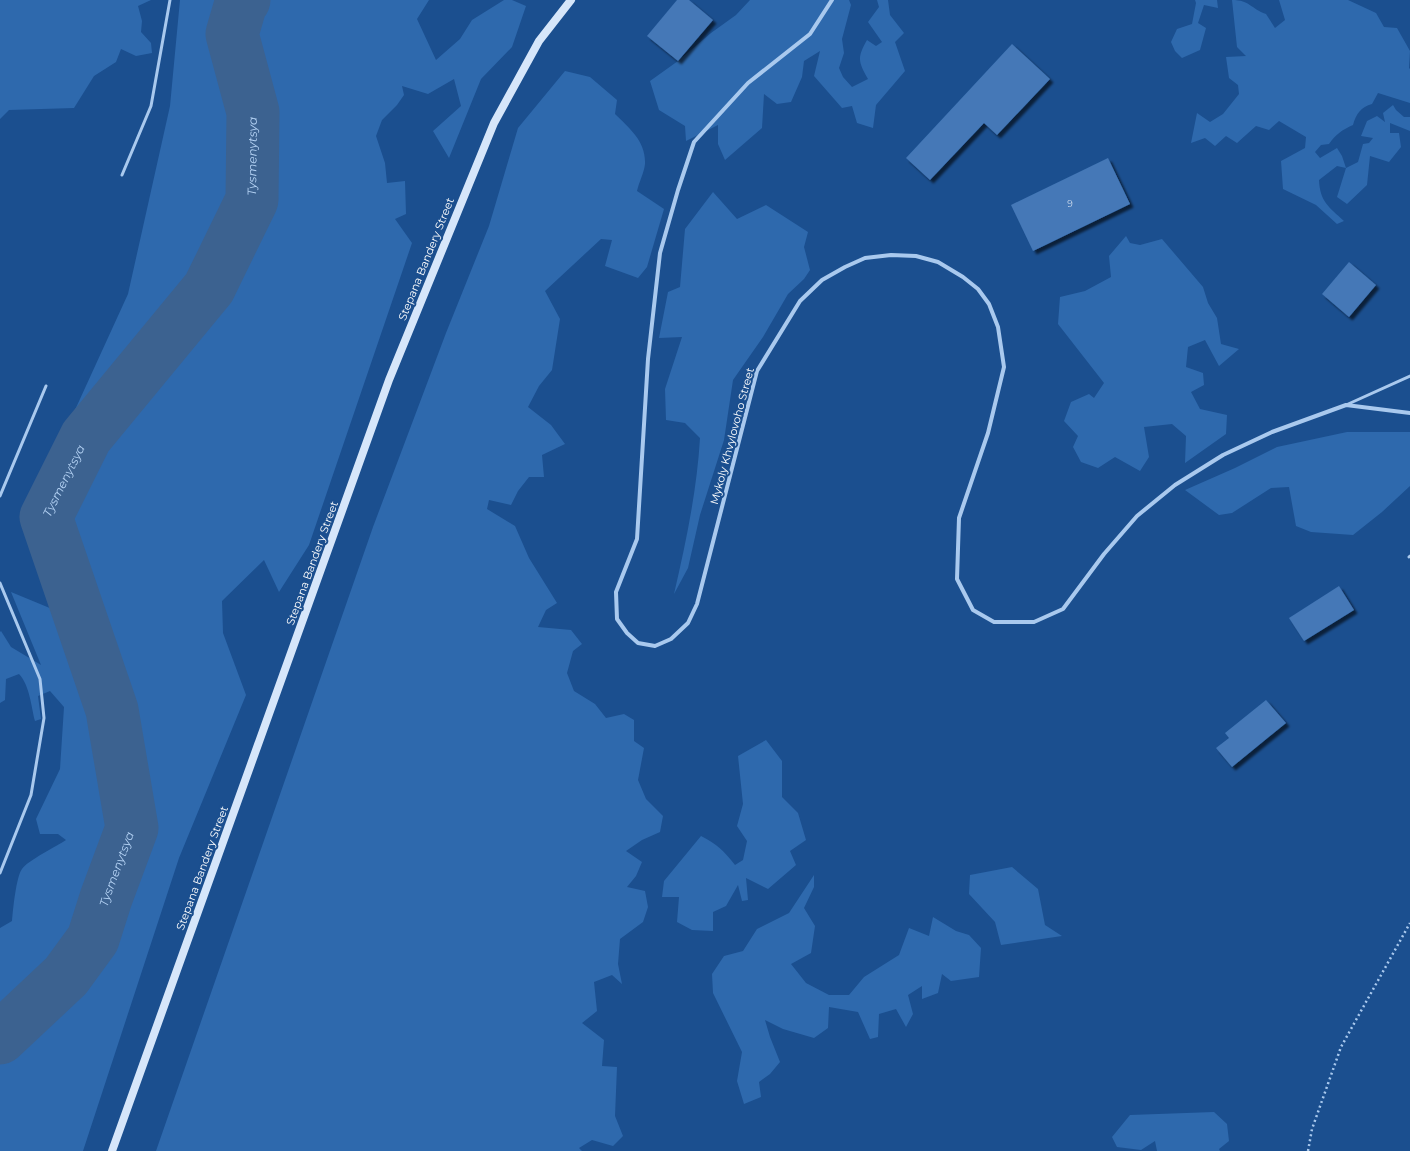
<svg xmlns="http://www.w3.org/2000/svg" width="1410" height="1151" viewBox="0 0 1410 1151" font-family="Montserrat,sans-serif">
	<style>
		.green { fill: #2e69ad }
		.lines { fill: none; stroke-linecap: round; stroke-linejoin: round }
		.river { stroke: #3c6290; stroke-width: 53 }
		.building { fill: #4478b7; filter: url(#shadow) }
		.path { stroke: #a9c9ee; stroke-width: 2.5; stroke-dasharray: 2 3; stroke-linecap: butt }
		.lane { stroke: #a9c9ee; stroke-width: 3 }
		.street { stroke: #a9c9ee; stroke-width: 4 }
		.secondary { stroke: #d6e6fa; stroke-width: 8 }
		.labels { text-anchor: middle; stroke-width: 4; stroke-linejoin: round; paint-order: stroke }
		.number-label { font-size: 9px; fill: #d0dded }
		.street-label { font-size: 11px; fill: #fff; stroke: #1b4f8f }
		.water-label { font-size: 12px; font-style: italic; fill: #b5d3f5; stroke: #1b4f8f }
	</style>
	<defs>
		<filter id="shadow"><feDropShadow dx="3.5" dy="3.5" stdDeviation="1" flood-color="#0009"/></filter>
	</defs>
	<rect width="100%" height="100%" fill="#1b4f8f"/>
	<g class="green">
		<path d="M 0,0 L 151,0 L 138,6 L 142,21 L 141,32 L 151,43 L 152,53 L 136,56 L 121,49 L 116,62 L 94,76 L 74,108 L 9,110 L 0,119 Z"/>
		<path d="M 180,0 L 429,0 L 417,19 L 436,60 L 460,39 L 472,20 L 504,0 L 512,0 L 526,6 L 512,47 L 481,79 L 449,158 L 433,131 L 461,106 L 454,79 L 428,94 L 402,86 L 404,95 L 397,105 L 382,120 L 376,136 L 385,163 L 387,183 L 405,181 L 406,214 L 395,219 L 412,243 L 309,545 L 279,592 L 264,560 L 222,601 L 223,633 L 246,695 L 179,858 L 83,1151 L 0,1151 L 0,928 L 12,921 C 13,910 16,877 22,869 C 27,861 57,846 66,840 L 58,834 L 40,834 L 36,819 L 60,769 L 64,707 L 50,691 L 38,696 L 41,719 L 35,721 C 31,706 30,686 19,674 L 6,679 L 5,700 L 0,703 L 0,632 L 1,631 L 11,647 L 41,665 L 11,592 L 57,611 L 32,504 L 128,294 L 170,106 Z"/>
		<path d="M 750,0 L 849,0 L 851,5 L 842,39 L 844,53 L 839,68 L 843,77 L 852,87 L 868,79 C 858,61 857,58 867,40 L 876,46 L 882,42 L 868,22 L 879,7 L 877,0 L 888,0 L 890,15 L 904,33 L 895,42 L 905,71 L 876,105 L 873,128 L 857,123 L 852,106 L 842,108 L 814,76 L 820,51 L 804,61 L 802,77 L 791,102 L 777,104 L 764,94 L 762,128 L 725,160 L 718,144 L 718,125 L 686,141 L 685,126 L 659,110 L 650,81 L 678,61 L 711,33 L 736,15 Z"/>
		<path d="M 1195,0 L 1217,0 L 1218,8 L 1204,5 L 1198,23 L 1206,28 L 1200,50 L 1182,58 L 1175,51 L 1171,42 L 1177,29 L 1192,24 L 1196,3 Z"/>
		<path d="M 1232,0 C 1250,0 1251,9 1266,14 L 1275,28 L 1285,20 L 1279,0 L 1278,0 L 1348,0 L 1376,13 L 1384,27 L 1397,28 L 1410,51 L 1409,68 L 1410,69 L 1410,103 L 1378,93 L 1372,104 C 1361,107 1356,114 1353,125 C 1342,130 1336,134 1329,144 L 1321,145 L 1315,152 L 1320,158 L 1337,148 L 1342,156 L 1346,168 L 1358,162 L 1363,144 L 1369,143 L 1373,138 L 1361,136 L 1367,121 L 1377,116 L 1385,122 L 1383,113 L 1393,105 L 1396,110 L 1404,117 L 1410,117 L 1410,131 L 1390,123 L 1390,133 L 1399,133 L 1401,147 L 1389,162 L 1370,156 L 1367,185 L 1347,204 L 1337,197 L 1346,168 L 1337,166 L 1319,180 C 1320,202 1329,207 1344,221 L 1337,224 L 1316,205 L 1283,189 L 1281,161 L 1305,148 L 1306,137 L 1279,121 L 1269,130 L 1256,126 L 1237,143 L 1226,136 L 1215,146 L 1205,138 L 1191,143 L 1197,113 L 1210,122 L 1223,114 L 1239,94 L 1238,85 L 1229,78 L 1226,57 L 1246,56 L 1237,47 Z"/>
		<path d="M 565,71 L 590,77 L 617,100 L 615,114 C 629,128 646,141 645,164 C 644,173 639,182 637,191 L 664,209 L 647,267 L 638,278 L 605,266 L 612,240 L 601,239 L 545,291 L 560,319 L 552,370 L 539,386 L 528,407 L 551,425 L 565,444 L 542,455 L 544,477 L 529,477 L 518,491 L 511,505 L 489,500 L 487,509 L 515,526 L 529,558 L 557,603 L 546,610 L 538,627 L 571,630 L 582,644 L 573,651 L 567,673 L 574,691 L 595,704 L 606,718 L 624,714 L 634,720 L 634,741 L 644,748 L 638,780 L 646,799 L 663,816 L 660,832 L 642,840 L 626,851 L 642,862 L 636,876 L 627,887 L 645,891 L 648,907 L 643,922 L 620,939 L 618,964 L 622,984 L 612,975 L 594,982 L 597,1011 L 582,1023 L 604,1040 L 602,1066 L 617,1067 L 615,1116 L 623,1136 L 613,1146 L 592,1140 L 579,1148 L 582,1151 L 156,1151 L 373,527 L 446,333 L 489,226 L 518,128 Z"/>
		<path d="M 713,192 L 737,219 L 766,205 L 808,232 L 804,247 L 810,270 L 804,279 L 788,294 L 763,337 L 733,380 L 724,440 L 700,515 L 688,568 L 674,594 C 686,542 697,490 700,438 L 685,423 L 666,420 L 665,389 L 682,337 L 659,338 L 668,292 L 680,287 L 685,229 Z"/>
		<path d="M 1126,236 L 1130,243 L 1140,245 L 1162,239 L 1203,287 L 1208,303 L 1217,318 L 1221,344 L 1239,349 L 1219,366 L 1205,340 L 1188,347 L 1186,367 L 1203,373 L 1204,385 L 1191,392 L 1200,409 L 1227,415 L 1226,434 L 1185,463 L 1186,436 L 1172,424 L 1144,427 L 1149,457 L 1140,471 L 1115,457 L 1098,468 L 1081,462 L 1073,447 L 1078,436 L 1064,421 L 1071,402 L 1089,394 L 1094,398 L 1104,383 L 1058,324 L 1060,297 L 1085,291 L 1111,277 L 1109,256 Z"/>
		<path d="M 1347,432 L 1410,432 L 1410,486 L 1382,512 L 1353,535 L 1311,532 L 1296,526 L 1289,487 L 1271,488 L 1232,513 L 1219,515 L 1185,490 L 1235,468 L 1277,447 Z"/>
		<path d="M 766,740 L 782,761 L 782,797 L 798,813 L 806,840 L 790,851 L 796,865 L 768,889 L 746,878 L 748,900 L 742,901 L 738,885 L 726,906 L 713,912 L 713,931 L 692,930 L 677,922 L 679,897 L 662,897 L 664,881 L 701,836 C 717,844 724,851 735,865 L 743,860 L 747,841 L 737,826 L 743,804 L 738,756 Z"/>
		<path d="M 1012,867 L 1038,889 L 1045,925 L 1062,936 L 1001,945 L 995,922 L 969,894 L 970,875 Z"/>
		<path d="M 814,875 L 814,887 L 804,908 L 815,926 L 811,953 L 791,964 L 806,983 L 829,995 L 849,995 L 864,977 L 899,955 L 909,928 L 929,936 L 933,917 L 956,931 L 969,935 L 981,948 L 979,977 L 951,981 L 942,974 L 938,993 L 922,999 L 922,986 L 908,995 L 913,1014 L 906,1027 L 896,1009 L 879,1014 L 878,1037 L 870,1039 L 858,1012 L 829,1007 L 828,1028 L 814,1038 L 783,1029 L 765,1020 L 770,1037 L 780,1062 L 770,1074 L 759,1082 L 761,1097 L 744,1104 L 737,1081 L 742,1052 L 713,993 L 712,974 L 724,956 L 743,951 L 757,929 L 789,913 Z"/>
		<path d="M 1214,1112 L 1227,1124 L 1229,1141 L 1219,1149 L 1220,1151 L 1157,1151 L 1155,1141 L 1141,1150 L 1117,1147 L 1112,1137 L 1130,1115 Z"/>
	</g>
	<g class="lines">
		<path class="river" id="s1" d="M 0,1038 L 66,976 L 93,939 L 106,898 L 132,828 L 112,710 L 46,517 L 86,437 L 209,288 L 252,200 L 253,112 L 232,34 L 241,3 L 244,0"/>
	</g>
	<g class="building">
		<path d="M 677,0 L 689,0 L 713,20 L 678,61 L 647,36 Z"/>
		<path d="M 1012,44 L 1050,79 L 997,135 L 984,123 L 930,180 L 906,158 Z"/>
		<path d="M 1108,158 L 1130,204 L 1033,251 L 1011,205 Z"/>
		<path d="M 1349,262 L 1376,285 L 1349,317 L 1322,294 Z"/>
		<path d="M 1339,586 L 1354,610 L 1304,641 L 1289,618 Z"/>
		<path d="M 1266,700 L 1286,723 L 1232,767 L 1216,748 L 1229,738 L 1225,733 Z"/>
	</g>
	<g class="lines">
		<path class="path" d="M 1308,1151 L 1312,1129 L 1341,1047 L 1410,923"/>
		<g class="lane">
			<path d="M 122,175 L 151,106 L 170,0"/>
			<path d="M 1346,405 L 1410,376"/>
			<path d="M 0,496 L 46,386"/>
			<path d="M 1409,557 L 1410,556"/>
			<path d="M 0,583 L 40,679 L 44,718 L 31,795 L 0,873"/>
		</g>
		<path class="street" d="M 832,0 L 810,34 L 748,83 L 694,142 L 678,190 L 660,253 L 648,359 L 637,539 L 616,592 L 617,619 L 627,633 L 638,643 L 655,646 L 671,639 L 688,623 L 697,604 L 757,371 L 800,301 L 822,280 L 845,267 L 865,258 L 891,255 L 916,256 L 938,262 L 963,277 L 978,289 L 989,304 L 998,327 L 1004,367 L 988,433 L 959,518 L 957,579 L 973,610 L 994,622 L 1034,622 L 1063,609 L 1104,554 L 1137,516 L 1175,485 L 1223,455 L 1272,432 L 1346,405 L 1410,413"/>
		<path class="secondary" d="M 112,1151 L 389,380 L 494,123 L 539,41 L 571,0"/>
	</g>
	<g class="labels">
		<g class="number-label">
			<text x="1070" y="207">9</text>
		</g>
		<g class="street-label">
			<text transform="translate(426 259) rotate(-68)" y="4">Stepana Bandery Street</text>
			<text transform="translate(732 436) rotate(-75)" y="4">Mykoly Khvylovoho Street</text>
			<text transform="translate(312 563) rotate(-70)" y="4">Stepana Bandery Street</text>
			<text transform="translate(202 868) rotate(-70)" y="4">Stepana Bandery Street</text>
		</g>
		<g class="water-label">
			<text dy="4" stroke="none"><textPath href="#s1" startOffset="1002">Tysmenytsya</textPath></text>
			<text dy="4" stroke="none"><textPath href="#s1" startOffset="618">Tysmenytsya</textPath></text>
			<text dy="4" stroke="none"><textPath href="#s1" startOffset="210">Tysmenytsya</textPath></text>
		</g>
	</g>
</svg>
